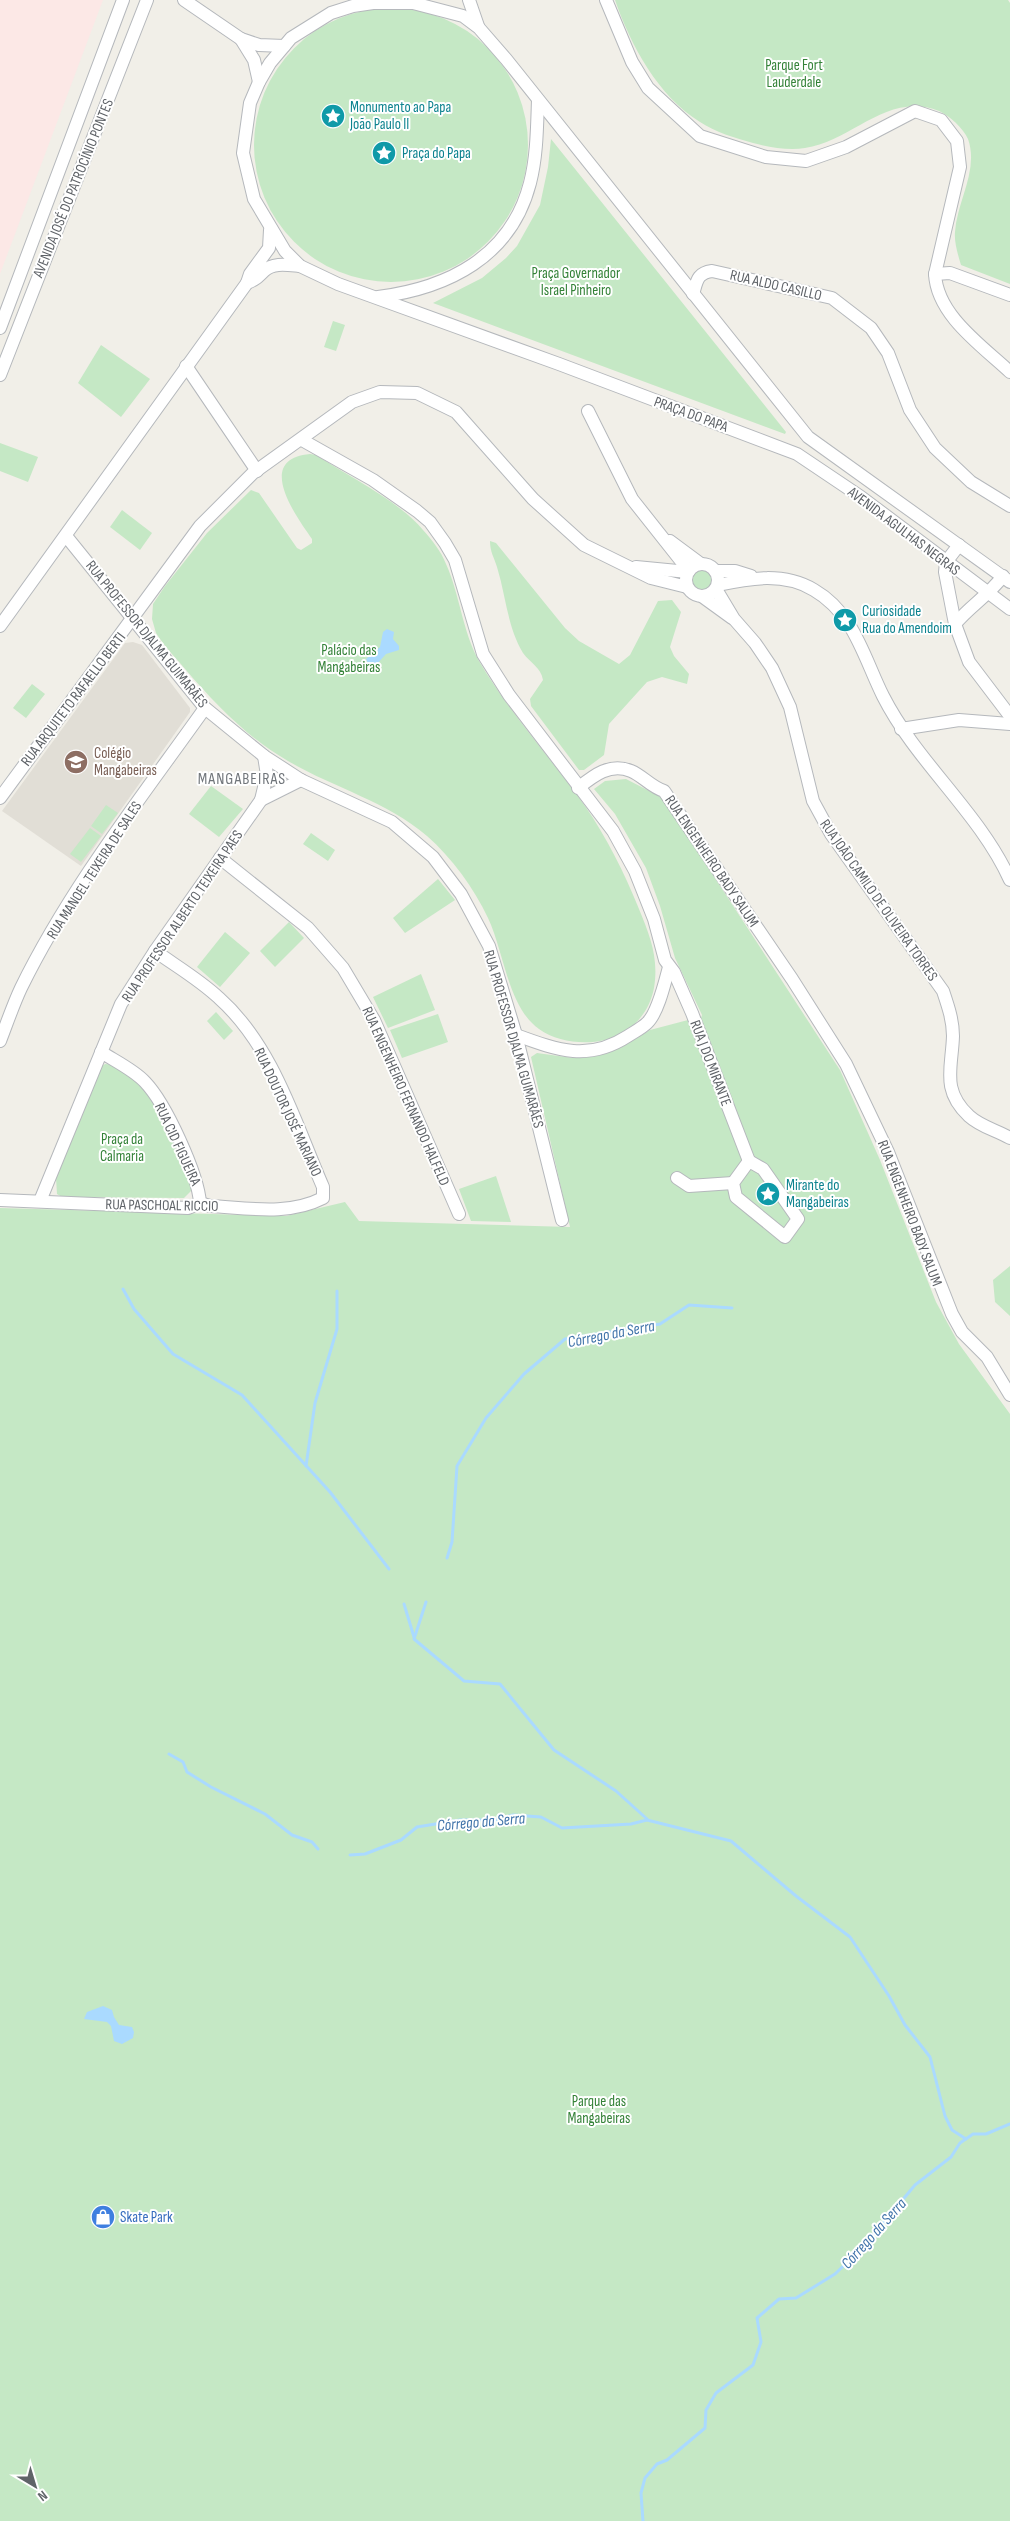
<svg xmlns="http://www.w3.org/2000/svg" width="1010" height="2521" viewBox="0 0 1010 2521" font-family="'Sofia Sans Condensed',sans-serif">
	<style>
		.education { fill: #e1ded6 }
		.medical { fill: #fce8e6 }
		.green { fill: #c5e8c5 }
		.water { fill: #aadaff }
		.lines { fill: none; stroke-linecap: round; stroke-linejoin: round }
		.stream { stroke: #aadaff; stroke-width: 3 }
		.minor-casing { stroke: #b5b8bc; stroke-width: 14 }
		.minor { stroke: #fff; stroke-width: 12 }
		.labels { text-anchor: middle; stroke-width: 4; stroke-linejoin: round; paint-order: stroke }
		.park-label { font-size: 15px; fill: #348238; stroke: #fff }
		.culture-label { font-size: 15px; fill: #0d838f; stroke: #fff; text-anchor: start }
		.street-label { font-size: 15px; fill: #5f6368; stroke: #fff }
		.education-label { font-size: 15px; fill: #785e54; stroke: #fff; text-anchor: start }
		.shop-label { font-size: 15px; fill: #366cbe; stroke: #fff; text-anchor: start }
		.neighbourhood-label { font-size: 16px; letter-spacing: 1px; fill: #70757a; stroke: #fff }
		.water-label { font-size: 16px; font-style: italic; fill: #4174aa; stroke: #fff }
	</style>
	<rect width="100%" height="100%" fill="#f1efe8"/>
	<path class="education" d="M 133,642 L 142,645 L 190,708 L 190,712 L 81,866 L 2,811 L 125,643 Z"/>
	<path class="medical" d="M 0,0 L 103,0 L 0,274 Z"/>
	<g class="green">
		<path d="M 615,0 L 1008,0 L 1010,3 L 1010,284 L 961,265 C 958,255 954,242 955,232 C 957,201 979,170 968,139 C 963,128 950,116 939,111 C 887,91 853,141 805,148 C 789,151 768,147 753,143 C 735,138 715,132 700,122 C 658,96 631,46 615,0 Z"/>
		<circle cx="391" cy="145" r="137"/>
		<path d="M 551,139 L 786,432 L 785,434 L 433,303 L 482,278 L 506,258 L 517,246 L 540,205 L 548,167 Z"/>
		<path d="M 333,321 L 345,325 L 336,351 L 324,347 Z"/>
		<path d="M 101,345 L 150,379 L 121,417 L 78,383 Z"/>
		<path d="M 0,443 L 38,457 L 28,482 L 0,471 Z"/>
		<path d="M 310,454 L 316,455 C 348,476 399,501 423,530 C 432,540 441,551 446,564 C 460,595 462,630 479,661 C 509,712 550,757 585,806 C 607,838 624,872 639,909 C 650,936 659,958 654,988 C 649,1014 631,1033 605,1040 C 584,1045 557,1042 539,1029 C 508,1007 504,952 488,918 C 474,888 452,858 427,836 C 386,801 334,788 288,761 C 248,738 216,705 186,670 C 176,658 164,646 156,633 L 152,619 L 153,604 L 165,586 L 207,533 L 251,490 L 259,493 L 297,548 L 301,550 L 312,543 L 312,539 C 296,516 254,459 310,454 Z"/>
		<path d="M 122,510 L 152,533 L 140,550 L 110,527 Z"/>
		<path d="M 490,541 L 496,543 L 565,628 L 579,641 L 619,664 L 630,655 L 658,601 L 672,600 L 681,612 L 670,647 L 674,656 L 689,674 L 687,684 L 662,677 L 647,682 L 609,724 L 604,755 L 584,770 L 579,770 L 531,706 L 530,699 L 543,680 C 541,667 530,663 523,653 C 507,626 506,596 497,567 C 494,557 490,552 490,541 Z"/>
		<circle cx="702" cy="580" r="12"/>
		<path d="M 32,684 L 45,694 L 26,718 L 13,708 Z"/>
		<path d="M 626,779 L 659,796 L 668,806 L 840,1070 L 880,1160 L 936,1302 L 959,1344 L 1010,1414 L 1010,2521 L 0,2521 L 0,1208 L 286,1216 L 345,1202 L 359,1221 L 570,1227 L 531,1057 L 537,1053 L 573,1058 L 597,1056 L 622,1047 L 650,1030 L 688,1020 L 696,1023 L 700,1021 L 702,1015 L 675,958 L 660,906 L 646,868 L 615,814 L 594,789 L 605,781 Z"/>
		<path d="M 211,786 L 243,809 L 219,837 L 189,814 Z"/>
		<path d="M 106,805 L 118,813 L 102,834 L 91,826 Z"/>
		<path d="M 90,828 L 101,836 L 81,862 L 70,854 Z"/>
		<path d="M 311,833 L 335,850 L 328,861 L 303,844 Z"/>
		<path d="M 438,879 L 455,900 L 405,933 L 393,918 Z"/>
		<path d="M 289,922 L 304,938 L 275,967 L 260,951 Z"/>
		<path d="M 225,932 L 250,953 L 220,987 L 197,967 Z"/>
		<path d="M 421,974 L 435,1010 L 388,1028 L 373,997 Z"/>
		<path d="M 216,1012 L 233,1031 L 224,1040 L 207,1021 Z"/>
		<path d="M 438,1014 L 448,1042 L 402,1058 L 390,1030 Z"/>
		<path d="M 105,1064 L 116,1065 L 148,1092 L 163,1118 L 190,1183 L 191,1191 L 184,1198 L 62,1197 L 57,1194 L 56,1178 L 101,1067 Z"/>
		<path d="M 496,1176 L 511,1222 L 471,1221 L 459,1189 Z"/>
		<path d="M 1010,1266 L 1010,1316 L 995,1302 L 993,1280 Z"/>
	</g>
	<g class="water">
		<path d="M 387,629 L 394,632 L 393,639 L 399,646 L 399,650 L 386,654 L 376,665 L 369,666 L 366,659 L 380,647 L 383,632 Z"/>
		<path d="M 103,2006 L 112,2010 L 114,2017 L 119,2025 L 132,2027 L 134,2032 L 133,2038 L 122,2044 L 114,2041 L 111,2026 L 107,2022 L 84,2019 L 87,2012 Z"/>
	</g>
	<g class="lines">
		<g class="stream">
			<path d="M 123,1289 L 134,1309 L 173,1354 L 242,1395 L 330,1492 L 389,1569"/>
			<path d="M 306,1466 L 315,1403 L 337,1329 L 337,1291"/>
			<path d="M 447,1558 L 452,1542 L 457,1466 L 486,1418 L 524,1374 L 565,1339 L 660,1324 L 689,1305 L 732,1308"/>
			<path d="M 426,1602 L 414,1639 L 464,1681 L 500,1684 L 554,1750 L 616,1791 L 647,1819"/>
			<path d="M 404,1604 L 414,1637"/>
			<path d="M 169,1754 L 183,1762 L 187,1772 L 211,1787 L 265,1814 L 292,1835 L 312,1842 L 318,1849"/>
			<path d="M 350,1855 L 365,1854 L 401,1840 L 417,1827 L 460,1820 L 495,1820 L 513,1815 L 541,1817 L 562,1828 L 631,1824 L 647,1820 L 731,1841 L 796,1896 L 850,1937 L 889,1996 L 905,2025 L 930,2057 L 945,2116 L 952,2130 L 966,2139"/>
			<path d="M 643,2521 L 641,2493 L 645,2478 L 657,2464 L 667,2460 L 705,2428 L 706,2410 L 716,2393 L 753,2365 L 761,2342 L 757,2318 L 779,2299 L 796,2298 L 835,2274 L 864,2246 L 915,2185 L 951,2157 L 960,2143 L 973,2134 L 986,2134 L 1010,2124"/>
		</g>
		<g class="minor-casing">
			<g id="minor">
				<path d="M 184,0 L 241,39"/>
				<path d="M 469,0 L 478,26"/>
				<path d="M 606,0 L 632,62 L 648,88 L 700,136 L 766,157 L 806,161 L 846,147 L 915,111 L 941,120 L 957,141 L 960,167 L 935,274 C 937,315 981,345 1010,372"/>
				<path d="M 259,82 L 254,60 L 241,39 L 259,45 L 284,46"/>
				<path d="M 270,230 L 269,248 L 250,274 L 247,283 C 255,280 258,277 264,271 C 273,262 288,265 300,266"/>
				<path d="M 935,274 L 950,273 L 1010,295"/>
				<path d="M 693,294 C 697,281 697,273 712,271 L 832,298 L 871,328 L 888,353 L 910,410 L 935,448 L 971,482 L 1010,506"/>
				<path d="M 378,297 C 448,288 511,257 530,183 C 537,156 537,127 538,100"/>
				<path d="M 0,328 L 123,0"/>
				<path d="M 186,366 L 257,471"/>
				<path d="M 0,375 L 147,0"/>
				<path d="M 588,411 L 632,499 L 689,571"/>
				<path d="M 302,440 L 373,480 L 417,511 L 430,522 L 445,543 L 455,560 L 483,654 L 509,695 L 613,831 L 635,871 L 654,919 L 665,960 L 674,972 L 692,1013 L 749,1161"/>
				<path d="M 66,536 L 205,708 L 264,756 L 301,780 L 392,822 L 433,857 L 461,894 L 489,946 L 516,1035 L 562,1220"/>
				<path d="M 670,541 L 701,564"/>
				<path d="M 959,545 L 946,562 L 945,572 L 955,624 L 969,662 L 1010,716"/>
				<circle cx="702" cy="580" r="16"/>
				<path d="M 636,567 L 688,572"/>
				<path d="M 715,571 L 735,571 L 751,576"/>
				<path d="M 1010,582 L 808,437 L 506,59 L 479,28 L 463,16 L 413,3 L 373,3 L 353,6 L 331,13 L 291,38 L 270,63 L 259,82 L 250,103 L 243,153 L 254,199 L 285,251 L 300,266 L 338,284 L 559,364 L 797,454 L 861,497 L 1010,609"/>
				<path d="M 718,585 C 750,578 784,572 814,590 C 854,613 864,658 883,696 C 917,763 979,812 1010,880"/>
				<path d="M 716,589 L 734,619 L 755,643 L 772,668 L 790,707 L 813,801 L 831,834 L 943,991 C 948,1006 953,1020 953,1036 C 952,1068 941,1090 969,1116 C 981,1127 996,1130 1010,1138"/>
				<path d="M 703,597 L 732,618"/>
				<path d="M 955,624 C 970,606 989,595 1003,576"/>
				<path d="M 0,626 L 247,283"/>
				<path d="M 901,729 L 959,720 L 1010,724"/>
				<path d="M 264,756 L 267,775 L 261,800 L 301,780"/>
				<path d="M 578,788 C 593,776 610,762 631,771 C 643,776 651,787 664,791 L 792,979 L 846,1064 L 888,1152 L 952,1314 L 962,1332 L 987,1357 L 1010,1395"/>
				<path d="M 0,798 L 200,526 L 253,473 L 352,402 L 380,392 L 417,393 L 456,412 L 533,499 L 584,545 L 651,578 L 687,587"/>
				<path d="M 220,858 L 308,928 L 343,968 L 374,1020 L 459,1214"/>
				<path d="M 516,1035 C 557,1050 588,1062 628,1036 C 634,1032 642,1028 647,1023 C 658,1013 665,982 669,967"/>
				<path d="M 0,1041 C 7,1023 13,1005 21,988 C 70,888 141,798 205,708"/>
				<path d="M 101,1052 C 115,1061 134,1070 145,1082 C 166,1104 198,1174 200,1203"/>
				<path d="M 749,1161 L 763,1169 L 798,1219 L 785,1237 L 736,1197 L 733,1183 Z"/>
				<path d="M 677,1178 L 689,1186 L 733,1183"/>
				<path d="M 0,1200 L 188,1208 L 200,1203 L 210,1206 C 248,1208 288,1216 323,1198 L 323,1187 C 295,1123 273,1046 219,998 C 200,980 176,966 155,951"/>
				<path d="M 40,1201 L 121,1004 L 155,951 L 261,800"/>
			</g>
		</g>
		<use href="#minor" class="minor"/>
	</g>
	<defs>
		<g id="sight-disc" transform="scale(1.25)"><circle r="9.5" fill="#0f9aa8" stroke="#fff"/><path d="M0-6L1.8-2.2L6-1.7L2.9 1.2L3.7 5.4L0 3.3L-3.7 5.4L-2.9 1.2L-6-1.7L-1.8-2.2Z" fill="#fff"/></g>
		<g id="school-disc" transform="scale(1.25)"><circle r="9.5" fill="#8d6e63" stroke="#fff"/><path d="M0-5L7-2L0 1L-7-2ZM-4 1L0 2.5L4 1V4Q0 6-4 4Z" fill="#fff"/></g>
		<g id="shop-disc" transform="scale(1.25)"><circle r="9.5" fill="#3f7fe0" stroke="#fff"/><path d="M-5-2.5h2.3a2.7 3.5 0 0 1 5.4 0H5L5.5 6h-11ZM-1.5-2.5h3a1.5 2.3 0 0 0-3 0Z" fill="#fff"/></g>
	</defs>
	<g fill-rule="evenodd">
		<use href="#sight-disc" x="333" y="116"/>
		<use href="#sight-disc" x="384" y="153"/>
		<use href="#sight-disc" x="845" y="620"/>
		<use href="#school-disc" x="76" y="762"/>
		<use href="#sight-disc" x="768" y="1194"/>
		<use href="#shop-disc" x="103" y="2217"/>
	</g>
	<g class="labels">
		<g class="park-label">
			<text x="794" y="70">Parque Fort<tspan x="794" dy="17">Lauderdale</tspan></text>
			<text x="576" y="278">Praça Governador<tspan x="576" dy="17">Israel Pinheiro</tspan></text>
			<text x="349" y="655">Palácio das<tspan x="349" dy="17">Mangabeiras</tspan></text>
			<text x="122" y="1144">Praça da<tspan x="122" dy="17">Calmaria</tspan></text>
			<text x="599" y="2106">Parque das<tspan x="599" dy="17">Mangabeiras</tspan></text>
		</g>
		<g class="culture-label">
			<text x="350" y="112">Monumento ao Papa<tspan x="350" dy="17">João Paulo II</tspan></text>
			<text x="402" y="158">Praça do Papa</text>
			<text x="862" y="616">Curiosidade<tspan x="862" dy="17">Rua do Amendoim</tspan></text>
			<text x="786" y="1190">Mirante do<tspan x="786" dy="17">Mangabeiras</tspan></text>
		</g>
		<g class="street-label">
			<text transform="translate(73 188) rotate(-68)" y="5">AVENIDA JOSÉ DO PATROCÍNIO PONTES</text>
			<text transform="translate(776 285) rotate(13)" y="5">RUA ALDO CASILLO</text>
			<text transform="translate(691 414) rotate(20)" y="5">PRAÇA DO PAPA</text>
			<text transform="translate(904 531) rotate(37)" y="5">AVENIDA AGULHAS NEGRAS</text>
			<text transform="translate(147 634) rotate(51)" y="5">RUA PROFESSOR DJALMA GUIMARÃES</text>
			<text transform="translate(73 699) rotate(-53)" y="5">RUA ARQUITETO RAFAELLO BERTI</text>
			<text transform="translate(712 861) rotate(56)" y="5">RUA ENGENHEIRO BADY SALUM</text>
			<text transform="translate(94 870) rotate(-57)" y="5">RUA MANOEL TEIXEIRA DE SALES</text>
			<text transform="translate(879 900) rotate(55)" y="5">RUA JOÃO CAMILO DE OLIVEIRA TORRES</text>
			<text transform="translate(182 916) rotate(-56)" y="5">RUA PROFESSOR ALBERTO TEIXEIRA PAES</text>
			<text transform="translate(514 1039) rotate(74)" y="5">RUA PROFESSOR DJALMA GUIMARÃES</text>
			<text transform="translate(711 1063) rotate(69)" y="5">RUA J DO MIRANTE</text>
			<text transform="translate(406 1096) rotate(66)" y="5">RUA ENGENHEIRO FERNANDO HALFELD</text>
			<text transform="translate(288 1112) rotate(65)" y="5">RUA DOUTOR JOSÉ MARIANO</text>
			<text transform="translate(178 1144) rotate(65)" y="5">RUA CID FIGUEIRA</text>
			<text transform="translate(162 1205) rotate(1)" y="5">RUA PASCHOAL RICCIO</text>
			<text transform="translate(910 1213) rotate(69)" y="5">RUA ENGENHEIRO BADY SALUM</text>
		</g>
		<g class="education-label">
			<text x="94" y="758">Colégio<tspan x="94" dy="17">Mangabeiras</tspan></text>
		</g>
		<g class="shop-label">
			<text x="120" y="2222">Skate Park</text>
		</g>
		<g class="neighbourhood-label">
			<text x="242" y="784">MANGABEIRAS</text>
		</g>
		<g class="water-label">
			<text transform="translate(611 1333) rotate(-11)" y="6">Córrego da Serra</text>
			<text transform="translate(481 1821) rotate(-5)" y="6">Córrego da Serra</text>
			<text transform="translate(873 2233) rotate(-48)" y="6">Córrego da Serra</text>
		</g>
	</g>
	<g transform="translate(35 2486) rotate(142)" stroke="#ffffff" stroke-width="4" paint-order="stroke">
	<path d="M0-4L9 19L0 12L-9 19Z" fill="#5f6368"/>
	<text y="-8" font-size="14" font-weight="bold" text-anchor="middle" fill="#5f6368">N</text>
	</g>
</svg>
